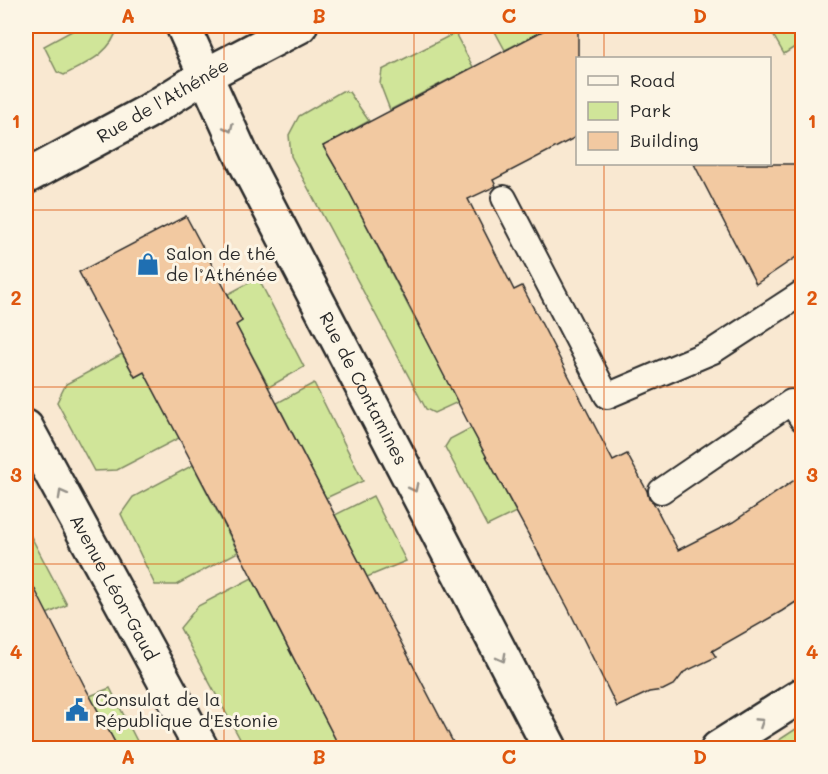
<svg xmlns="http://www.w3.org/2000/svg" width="828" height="774" viewBox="0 0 828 774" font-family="Mali,sans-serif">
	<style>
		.green { fill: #d0e599; stroke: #7e8862; stroke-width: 1.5 }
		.building { fill: #f2c9a1; stroke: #2b2b2b; stroke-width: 1.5 }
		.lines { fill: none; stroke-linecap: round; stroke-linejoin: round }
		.service-casing { stroke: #2b2b2b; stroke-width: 28 }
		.minor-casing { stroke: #2b2b2b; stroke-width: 38 }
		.tertiary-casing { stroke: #2b2b2b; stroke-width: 38 }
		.secondary-casing { stroke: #2b2b2b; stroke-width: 38 }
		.service { stroke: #fcf5e5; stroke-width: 24 }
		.minor { stroke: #fcf5e5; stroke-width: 33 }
		.tertiary { stroke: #fcf5e5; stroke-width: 33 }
		.secondary { stroke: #fcf5e5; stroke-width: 33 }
		.oneway { stroke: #949088 }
		.grid { fill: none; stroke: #df570e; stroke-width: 1.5; stroke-opacity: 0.55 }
		.labels { text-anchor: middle; stroke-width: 6; stroke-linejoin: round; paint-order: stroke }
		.street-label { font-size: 18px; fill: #2b2b2b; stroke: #fcf5e5 }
		.poi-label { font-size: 18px; fill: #2b2b2b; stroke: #fcf5e5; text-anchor: start }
		.neatline { fill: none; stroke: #df570e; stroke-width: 2 }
		.grid-label { font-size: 20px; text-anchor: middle; font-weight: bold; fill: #df570e }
	</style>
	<rect width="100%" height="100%" fill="#f9e8d1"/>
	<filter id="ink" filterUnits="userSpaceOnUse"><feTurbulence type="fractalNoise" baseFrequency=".0167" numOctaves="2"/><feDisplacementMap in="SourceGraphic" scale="12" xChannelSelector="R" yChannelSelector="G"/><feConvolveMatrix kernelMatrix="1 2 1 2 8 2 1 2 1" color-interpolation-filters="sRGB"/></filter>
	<g filter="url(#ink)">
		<g class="green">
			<path d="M 81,26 L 118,26 C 112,53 87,63 64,75 L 57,72 L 44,46 Z"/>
			<path d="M 492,26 L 552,26 L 505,50 Z"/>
			<path d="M 768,26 L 799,26 L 801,43 L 784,54 Z"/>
			<path d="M 455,33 L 473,67 L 390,110 L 380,84 L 382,70 Z"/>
			<path d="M 342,91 L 349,92 L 369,121 L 323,146 L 344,182 L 458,402 L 434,413 L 426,409 L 291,156 L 289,135 L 299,116 Z"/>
			<path d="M 258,278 L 304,367 L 269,387 L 236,325 L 242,321 L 228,294 Z"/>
			<path d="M 122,354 L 135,377 L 144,372 L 179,438 L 117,470 L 94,471 L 57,402 L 66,384 Z"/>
			<path d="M 314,383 L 363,481 L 326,498 L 277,403 Z"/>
			<path d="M 471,428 L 516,512 L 487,526 L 445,447 L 450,439 Z"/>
			<path d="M 193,465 L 238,552 L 176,585 L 155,585 L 121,514 L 133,497 Z"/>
			<path d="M 373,496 L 406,561 L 367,577 L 335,515 Z"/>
			<path d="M 26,527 L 67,605 L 47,614 L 26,573 Z"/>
			<path d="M 252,578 L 340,748 L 245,748 L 180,628 L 198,606 Z"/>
			<path d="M 110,688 L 140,747 L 136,748 L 118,748 L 90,696 Z"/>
			<path d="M 802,725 L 802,748 L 767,748 Z"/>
		</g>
		<g class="building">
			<path d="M 552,26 L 578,26 L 578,136 L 493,180 L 496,186 L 468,199 L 514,290 L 522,286 L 613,461 L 627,454 L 647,491 L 649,499 L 653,502 L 678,550 L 733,522 L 802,475 L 802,598 L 782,611 L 712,651 L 716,657 L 684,672 L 675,684 L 663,690 L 649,692 L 617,707 L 568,608 L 471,428 L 418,325 L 419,325 L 344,182 L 323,146 Z"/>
			<path d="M 694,164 L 802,164 L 802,253 L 756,284 Z"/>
			<path d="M 186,216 L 242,321 L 236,325 L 456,748 L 340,748 L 216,508 L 144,372 L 135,377 L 79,272 Z"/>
			<path d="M 26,572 L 84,685 L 118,748 L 26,748 Z"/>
		</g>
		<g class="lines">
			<g class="service-casing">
				<g id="service">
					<path d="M 504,198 L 607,396 L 713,351 L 802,293"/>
					<path d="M 661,491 L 791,402 L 802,419"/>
				</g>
			</g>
			<g class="minor-casing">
				<g id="minor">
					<path d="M 26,177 L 147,112 L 206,75"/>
					<path id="s1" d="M 26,427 L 201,748"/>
					<path d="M 718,748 L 802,695"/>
				</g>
			</g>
			<g class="tertiary-casing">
				<path id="tertiary" d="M 206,75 L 300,26"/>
			</g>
			<g class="secondary-casing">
				<g id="secondary">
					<path id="s2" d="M 183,26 L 241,154 L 550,748"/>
				</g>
			</g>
			<use href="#service" class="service"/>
			<use href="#minor" class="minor"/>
			<use href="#tertiary" class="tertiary"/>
			<use href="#secondary" class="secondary"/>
		</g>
		<defs><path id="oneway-chevron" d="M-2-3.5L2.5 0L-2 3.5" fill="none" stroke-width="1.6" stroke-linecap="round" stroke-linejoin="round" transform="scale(1.5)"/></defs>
		<g class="oneway">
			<use href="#oneway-chevron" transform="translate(229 128) rotate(66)"/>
			<use href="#oneway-chevron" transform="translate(414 488) rotate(63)"/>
			<use href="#oneway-chevron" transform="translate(62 494) rotate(-119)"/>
			<use href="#oneway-chevron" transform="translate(502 658) rotate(62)"/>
			<use href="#oneway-chevron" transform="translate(760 722) rotate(-33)"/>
		</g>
	</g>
	<path class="grid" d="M 224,26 L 224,748M 414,26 L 414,748M 604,26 L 604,58M 604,164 L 604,748M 26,210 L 802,210M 26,387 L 802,387M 26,564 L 802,564"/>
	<defs>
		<g id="shop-bare" transform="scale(1.8)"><path d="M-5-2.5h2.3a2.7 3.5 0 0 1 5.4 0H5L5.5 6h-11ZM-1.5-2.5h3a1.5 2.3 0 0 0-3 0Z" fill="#1f6fb2" stroke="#fcf5e5" stroke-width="2.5" paint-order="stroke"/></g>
		<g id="civic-bare" transform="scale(1.8)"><path d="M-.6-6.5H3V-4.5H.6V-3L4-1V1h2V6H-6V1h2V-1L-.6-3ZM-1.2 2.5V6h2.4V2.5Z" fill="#1f6fb2" stroke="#fcf5e5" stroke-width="2.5" paint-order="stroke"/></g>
	</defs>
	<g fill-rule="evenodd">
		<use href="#shop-bare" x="148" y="264"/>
		<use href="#civic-bare" x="77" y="710"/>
	</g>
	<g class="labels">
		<g class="street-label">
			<text transform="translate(163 101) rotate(-30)" y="6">Rue de l'Athénée</text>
			<text dy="6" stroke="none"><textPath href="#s2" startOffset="405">Rue de Contamines</textPath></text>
			<text dy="6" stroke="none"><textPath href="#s1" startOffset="183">Avenue Léon-Gaud</textPath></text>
		</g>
		<g class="poi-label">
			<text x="166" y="260">Salon de thé<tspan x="166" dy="21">de l’Athénée</tspan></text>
			<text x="95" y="706">Consulat de la<tspan x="95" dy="21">République d'Estonie</tspan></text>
		</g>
	</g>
	<rect width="828" height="774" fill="none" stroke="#fcf5e5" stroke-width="66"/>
	<rect x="576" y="57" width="195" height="108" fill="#fcf5e5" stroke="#a8a49b" stroke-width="1.5"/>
	<rect x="588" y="76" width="30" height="9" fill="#fcf5e5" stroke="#a8a49b" stroke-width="1.5"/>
	<text x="630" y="87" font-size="18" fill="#2b2b2b">Road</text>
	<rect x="588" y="102" width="30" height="18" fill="#d0e599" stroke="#a8a49b" stroke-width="1.5"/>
	<text x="630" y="117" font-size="18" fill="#2b2b2b">Park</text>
	<rect x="588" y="132" width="30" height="18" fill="#f2c9a1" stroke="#a8a49b" stroke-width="1.5"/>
	<text x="630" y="147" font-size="18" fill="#2b2b2b">Building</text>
	<rect x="33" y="33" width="762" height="708" class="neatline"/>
	<g class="grid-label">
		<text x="128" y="23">A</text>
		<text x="319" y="23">B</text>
		<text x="509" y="23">C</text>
		<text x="700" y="23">D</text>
		<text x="16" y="128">1</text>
		<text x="812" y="128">1</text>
		<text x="16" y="305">2</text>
		<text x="812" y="305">2</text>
		<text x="16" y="482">3</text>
		<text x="812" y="482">3</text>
		<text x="16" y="659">4</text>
		<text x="812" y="659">4</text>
		<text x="128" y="764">A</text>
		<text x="319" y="764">B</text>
		<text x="509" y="764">C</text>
		<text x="700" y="764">D</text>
	</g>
</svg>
